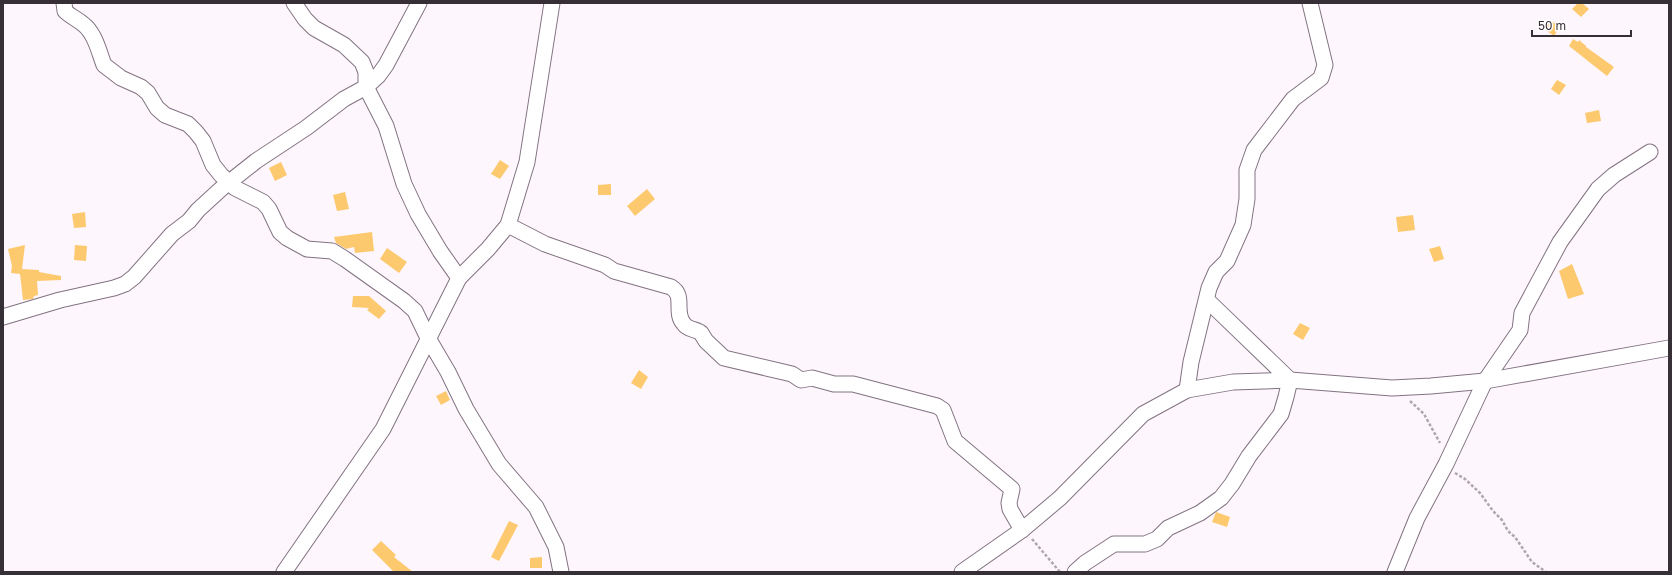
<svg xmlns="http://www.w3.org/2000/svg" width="1672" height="575" viewBox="0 0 1672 575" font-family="'Golos Text',sans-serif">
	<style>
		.building { fill: #fdc96f }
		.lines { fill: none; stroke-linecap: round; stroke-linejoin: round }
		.minor-casing { stroke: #827382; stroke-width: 17 }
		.path { stroke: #aea7ae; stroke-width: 2.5; stroke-dasharray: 3 2; stroke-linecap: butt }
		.minor { stroke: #fff; stroke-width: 15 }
	</style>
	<rect width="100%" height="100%" fill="#fef6fd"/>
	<g class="building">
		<path d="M 1578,3 L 1582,3 L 1589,9 L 1581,17 L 1572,9 Z"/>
		<path d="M 1550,20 L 1560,27 L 1554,36 L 1544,29 Z"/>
		<path d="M 1573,39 L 1578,42 L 1579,40 L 1586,46 L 1586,47 L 1614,67 L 1607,76 L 1569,46 Z"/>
		<path d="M 1557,80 L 1566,85 L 1559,95 L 1551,89 Z"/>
		<path d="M 1599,110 L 1601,121 L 1587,123 L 1585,113 Z"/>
		<path d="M 500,160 L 509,166 L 500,179 L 491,174 Z"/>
		<path d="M 281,162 L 287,175 L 275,181 L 269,168 Z"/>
		<path d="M 611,184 L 611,195 L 598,195 L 598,185 Z"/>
		<path d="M 647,189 L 655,199 L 635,216 L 627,206 Z"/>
		<path d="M 345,192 L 349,209 L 337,211 L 333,195 Z"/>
		<path d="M 85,212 L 86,227 L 74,228 L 72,214 Z"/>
		<path d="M 1413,215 L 1415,230 L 1398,232 L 1396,217 Z"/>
		<path d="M 372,232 L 374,251 L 355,253 L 354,247 L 346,249 L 336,243 L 334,237 Z"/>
		<path d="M 25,245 L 22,269 L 39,270 L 39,272 L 61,276 L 61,280 L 37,281 L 38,295 L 34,296 L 33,299 L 23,300 L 20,274 L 11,273 L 12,266 L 8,249 Z"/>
		<path d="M 75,245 L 87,246 L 86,261 L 74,260 Z"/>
		<path d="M 1440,246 L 1444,259 L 1434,262 L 1429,249 Z"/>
		<path d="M 387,248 L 407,262 L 399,273 L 380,259 Z"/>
		<path d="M 1572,264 L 1584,294 L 1568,299 L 1559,271 Z"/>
		<path d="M 353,296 L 369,296 L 386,311 L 379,319 L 367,310 L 369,308 L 352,307 Z"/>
		<path d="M 1300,323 L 1310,328 L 1303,340 L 1293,334 Z"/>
		<path d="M 639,370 L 648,377 L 641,389 L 631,383 Z"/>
		<path d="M 446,391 L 450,400 L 441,405 L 436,396 Z"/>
		<path d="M 1216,512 L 1230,517 L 1227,527 L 1212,522 Z"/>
		<path d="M 509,521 L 518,525 L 499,561 L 491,557 Z"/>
		<path d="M 381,541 L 396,555 L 394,557 L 413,572 L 394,572 L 372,550 Z"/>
		<path d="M 542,557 L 542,568 L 530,568 L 530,558 Z"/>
	</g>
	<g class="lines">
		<g class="minor-casing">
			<g id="minor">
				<path d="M 64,3 L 65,11 C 70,16 77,19 83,24 C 95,33 99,52 104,65 L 121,78 L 141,87 L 148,93 L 157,108 L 165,115 L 188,124 L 196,132 L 203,141 L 213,165 L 221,175 L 235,188 L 263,202 L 269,209 L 280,232 L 287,238 L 307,249 L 332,251 L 345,259 L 404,301 L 415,311 L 428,338 L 448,372 L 466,409 L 499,464 L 536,507 L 556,547 L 561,572"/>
				<path d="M 294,3 L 305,19 L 314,28 L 344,45 L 362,62 L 366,72 L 366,87 L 386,126 L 404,184 L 418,214 L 440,251 L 459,278"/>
				<path d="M 508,225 L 545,244 L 605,265 L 614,271 L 671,287 C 686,296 673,312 684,324 C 688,330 696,329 701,333 L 706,341 L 724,358 L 792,374 L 801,380 L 812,378 L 834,384 L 853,384 L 937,406 L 943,410 L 955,441 L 1012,489 L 1009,503 L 1010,509 L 1022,530"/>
				<path d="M 3,317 L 60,300 L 114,288 L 125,284 L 134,277 L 172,234 L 189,221 L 198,210 L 222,188 L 256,161 L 306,128 L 344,99 L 366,87 L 378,76 L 386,65 L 419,3"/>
				<path d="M 1187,390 L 1191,362 L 1209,288 L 1216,272 L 1227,261 L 1243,225 L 1247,199 L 1247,170 L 1254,150 L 1293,99 L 1321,78 L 1325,65 L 1310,3"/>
				<path d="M 284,572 L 383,429 L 459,278 L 488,249 L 508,225 L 527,162 L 552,3"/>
				<path d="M 962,572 L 1022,530 L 1060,498 L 1143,414 L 1187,390 L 1233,382 L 1290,380 L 1392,388 L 1431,386 L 1485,381 L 1669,348"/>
				<path d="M 1075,572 L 1085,563 L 1114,544 L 1145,544 L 1157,539 L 1168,528 L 1200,513 L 1221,498 L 1232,484 L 1249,456 L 1281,414 L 1286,397 L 1290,380 L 1207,300"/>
				<path d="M 1395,572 L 1417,518 L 1446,464 L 1485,381 L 1520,330 L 1522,313 L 1560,242 L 1598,189 L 1614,175 L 1650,152"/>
			</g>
		</g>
		<g class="path">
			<path d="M 1410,401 L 1424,414 L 1440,443"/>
			<path d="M 1455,473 L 1465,479 L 1480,493 L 1493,511 L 1502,520 L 1508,531 L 1515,537 L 1532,562 L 1546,572"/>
			<path d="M 1032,539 L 1060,572"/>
		</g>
		<use href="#minor" class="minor"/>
	</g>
	<rect width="1672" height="575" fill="none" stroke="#362f36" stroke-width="8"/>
	<path d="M1532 30v6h99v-6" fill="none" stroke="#362f36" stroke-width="2"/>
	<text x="1538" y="30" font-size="12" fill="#362f36" stroke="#ffffff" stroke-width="3" paint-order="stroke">50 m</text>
</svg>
